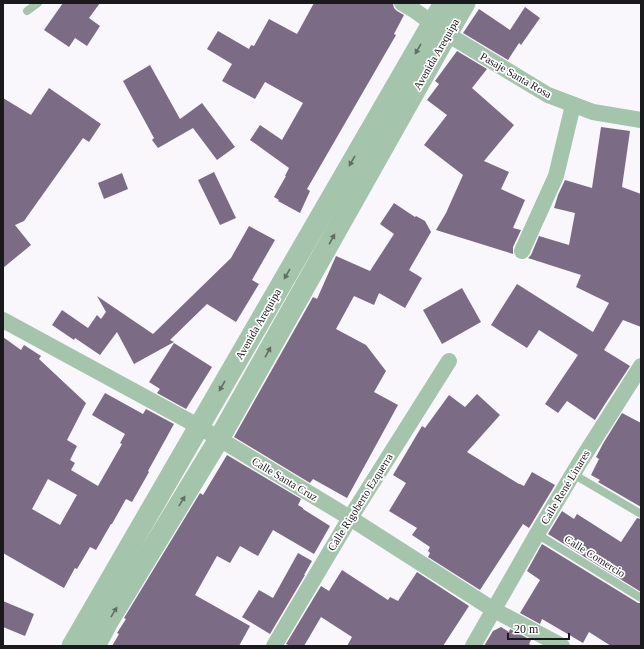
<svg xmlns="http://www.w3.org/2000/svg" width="644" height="649" viewBox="0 0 644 649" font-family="'Times New Roman',serif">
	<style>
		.building { fill: #7c6b85; fill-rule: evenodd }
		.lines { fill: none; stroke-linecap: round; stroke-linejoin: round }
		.service { stroke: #a5c4ac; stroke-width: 8 }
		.minor { stroke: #a5c4ac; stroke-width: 16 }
		.tertiary { stroke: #a5c4ac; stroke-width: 21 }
		.oneway { fill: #606e64 }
		.labels { text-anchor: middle; stroke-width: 3.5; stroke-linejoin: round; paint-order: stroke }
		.street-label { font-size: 11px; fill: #1a191b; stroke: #fff }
	</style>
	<rect width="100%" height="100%" fill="#f9f6fc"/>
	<g class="building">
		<path d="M 63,3 L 100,3 L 89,18 L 100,26 L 87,46 L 75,38 L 69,47 L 44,30 Z"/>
		<path d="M 314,3 L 391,3 L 393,4 L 394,8 L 397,11 L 404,15 L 394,34 L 396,35 L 307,189 L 310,191 L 300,213 L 278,201 L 279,200 L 274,197 L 286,176 L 285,176 L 289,168 L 250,140 L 260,125 L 282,140 L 303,103 L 265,82 L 255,99 L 222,81 L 232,64 L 207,49 L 218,31 L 249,49 L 251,45 L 254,46 L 269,19 L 297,34 Z"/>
		<path d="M 525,7 L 540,18 L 521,45 L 519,43 L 508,60 L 463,33 L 479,9 L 510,30 Z"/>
		<path d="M 457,51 L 487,69 L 472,88 L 514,125 L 484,161 L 509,172 L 501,189 L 525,200 L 513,228 L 521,230 L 513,247 L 513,254 L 436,230 L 446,213 L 463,175 L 424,145 L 447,115 L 427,100 L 439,84 L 435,81 Z"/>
		<path d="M 150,65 L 180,119 L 202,103 L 235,147 L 217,160 L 193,128 L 158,148 L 152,140 L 154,138 L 123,81 Z"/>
		<path d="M 49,88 L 101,124 L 89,142 L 83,138 L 24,221 L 15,225 L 31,245 L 3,268 L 3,98 L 31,115 Z"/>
		<path d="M 601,127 L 630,131 L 622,187 L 641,194 L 641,327 L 623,320 L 604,350 L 630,366 L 605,404 L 595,420 L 567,401 L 558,413 L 545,404 L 578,355 L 539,330 L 527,348 L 491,325 L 517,284 L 593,332 L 609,303 L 576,287 L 581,275 L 528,258 L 531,255 L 539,236 L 569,245 L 575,213 L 554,208 L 558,195 L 565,180 L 592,188 Z"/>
		<path d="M 214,172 L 236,218 L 220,225 L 198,180 Z"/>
		<path d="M 122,173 L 128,189 L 104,199 L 98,183 Z"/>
		<path d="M 394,203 L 415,217 L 416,216 L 425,221 L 431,232 L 409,270 L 422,278 L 405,308 L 379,293 L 374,305 L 354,296 L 336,329 L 366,345 L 386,371 L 374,392 L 398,405 L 347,498 L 313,479 L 310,483 L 234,437 L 313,297 L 317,299 L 336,256 L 370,271 L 394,234 L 380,224 Z"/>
		<path d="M 249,226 L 275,240 L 252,280 L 259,284 L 236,322 L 207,304 L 170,340 L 174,342 L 134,364 L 117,332 L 100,355 L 75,338 L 74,340 L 52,325 L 62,310 L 88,328 L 97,315 L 101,319 L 106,312 L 97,296 L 153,334 L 231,258 Z"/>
		<path d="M 462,288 L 481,322 L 442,344 L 423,310 Z"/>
		<path d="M 3,337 L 21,350 L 24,345 L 41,356 L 39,359 L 86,403 L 67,440 L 77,446 L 70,460 L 75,463 L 71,470 L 98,486 L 122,444 L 120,443 L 125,434 L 92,415 L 105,393 L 143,414 L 146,409 L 174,424 L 148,471 L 149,472 L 132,502 L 126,499 L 112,524 L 111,524 L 96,550 L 90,547 L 77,569 L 75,568 L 64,588 L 3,553 ZM 48,479 L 77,495 L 60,525 L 32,509 Z"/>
		<path d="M 174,343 L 212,367 L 186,409 L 157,393 L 160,389 L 149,382 Z"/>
		<path d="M 477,394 L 500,415 L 467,452 L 519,484 L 520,484 L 524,486 L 532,472 L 555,485 L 529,528 L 523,524 L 480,590 L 428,557 L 430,553 L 428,551 L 430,547 L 412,535 L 417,528 L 389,511 L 406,483 L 393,475 L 422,426 L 425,428 L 449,395 L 465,407 Z"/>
		<path d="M 622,413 L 641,423 L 641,507 L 598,482 L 600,480 L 591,475 L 599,459 L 596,457 L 604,442 Z"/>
		<path d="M 227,455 L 301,499 L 298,505 L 303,508 L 303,509 L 330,526 L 314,554 L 273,530 L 258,556 L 240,546 L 230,563 L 217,556 L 195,595 L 250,626 L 239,646 L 112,646 L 119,634 L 117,633 L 126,619 L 124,618 L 200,493 L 203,495 Z"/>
		<path d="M 562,511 L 574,519 L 577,514 L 621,542 L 637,518 L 641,519 L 641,592 L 548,534 Z"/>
		<path d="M 542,544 L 638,603 L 641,603 L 641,646 L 611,646 L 589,632 L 583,643 L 542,619 L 540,624 L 520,613 L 540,580 L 527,571 Z"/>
		<path d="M 298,553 L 312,561 L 304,575 L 305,575 L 270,634 L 242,617 L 259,590 L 273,598 Z"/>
		<path d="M 342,570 L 388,600 L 390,597 L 398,601 L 417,572 L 469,606 L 443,646 L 347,646 L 352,637 L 321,617 L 304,646 L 290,646 L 286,644 L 321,586 L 329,591 Z"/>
		<path d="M 3,601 L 34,614 L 25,636 L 3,627 Z"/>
		<path d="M 501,627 L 509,632 L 510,629 L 531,640 L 529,644 L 532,646 L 484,646 L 493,631 Z"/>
	</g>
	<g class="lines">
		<g class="service">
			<path d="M 27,11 L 38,3"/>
			<path d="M 573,474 L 641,514"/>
			<path d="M 537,534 L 641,598"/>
		</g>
		<g class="minor">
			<path d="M 402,3 L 414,10 L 447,34 L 548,95 L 593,112 L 641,120"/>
			<path d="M 522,251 L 556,176 L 573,105"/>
			<path d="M 3,320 L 198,426 L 350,518 L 494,610 L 562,646"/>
			<path d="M 274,646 L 350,518 L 449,361"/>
			<path d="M 473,646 L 537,534 L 580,462 L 641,366"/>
		</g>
		<g class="tertiary">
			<path d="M 72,646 L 444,3"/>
			<path d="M 95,646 L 109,620 L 219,439 L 447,34 L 465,3"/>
		</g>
	</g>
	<defs><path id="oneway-solid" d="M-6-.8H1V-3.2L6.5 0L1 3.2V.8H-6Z"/></defs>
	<g class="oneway">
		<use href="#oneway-solid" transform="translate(418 49) rotate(120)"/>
		<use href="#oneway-solid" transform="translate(352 161) rotate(120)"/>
		<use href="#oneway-solid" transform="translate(332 239) rotate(-61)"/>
		<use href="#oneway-solid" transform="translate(287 274) rotate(120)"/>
		<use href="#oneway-solid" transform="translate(268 352) rotate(-61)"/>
		<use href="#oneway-solid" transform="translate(222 386) rotate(120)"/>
		<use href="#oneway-solid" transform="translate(182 501) rotate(-59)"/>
		<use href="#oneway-solid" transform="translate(114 612) rotate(-59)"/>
	</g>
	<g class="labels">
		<g class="street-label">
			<text transform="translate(436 54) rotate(-60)" y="4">Avenida Arequipa</text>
			<text transform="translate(516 75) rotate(30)" y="4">Pasaje Santa Rosa</text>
			<text transform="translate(258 324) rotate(-60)" y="4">Avenida Arequipa</text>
			<text transform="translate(285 479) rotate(31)" y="4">Calle Santa Cruz</text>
			<text transform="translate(565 487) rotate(-59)" y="4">Calle René Linares</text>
			<text transform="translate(360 502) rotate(-58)" y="4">Calle Rigoberto Ezquerra</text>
			<text transform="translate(595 556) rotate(32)" y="4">Calle Comercio</text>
		</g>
	</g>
	<rect width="644" height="649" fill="none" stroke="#1a191b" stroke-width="8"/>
	<path d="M508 633v6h61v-6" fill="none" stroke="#1a191b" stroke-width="2"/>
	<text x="514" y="633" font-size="12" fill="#1a191b" stroke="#ffffff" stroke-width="3" paint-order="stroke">20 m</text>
</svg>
